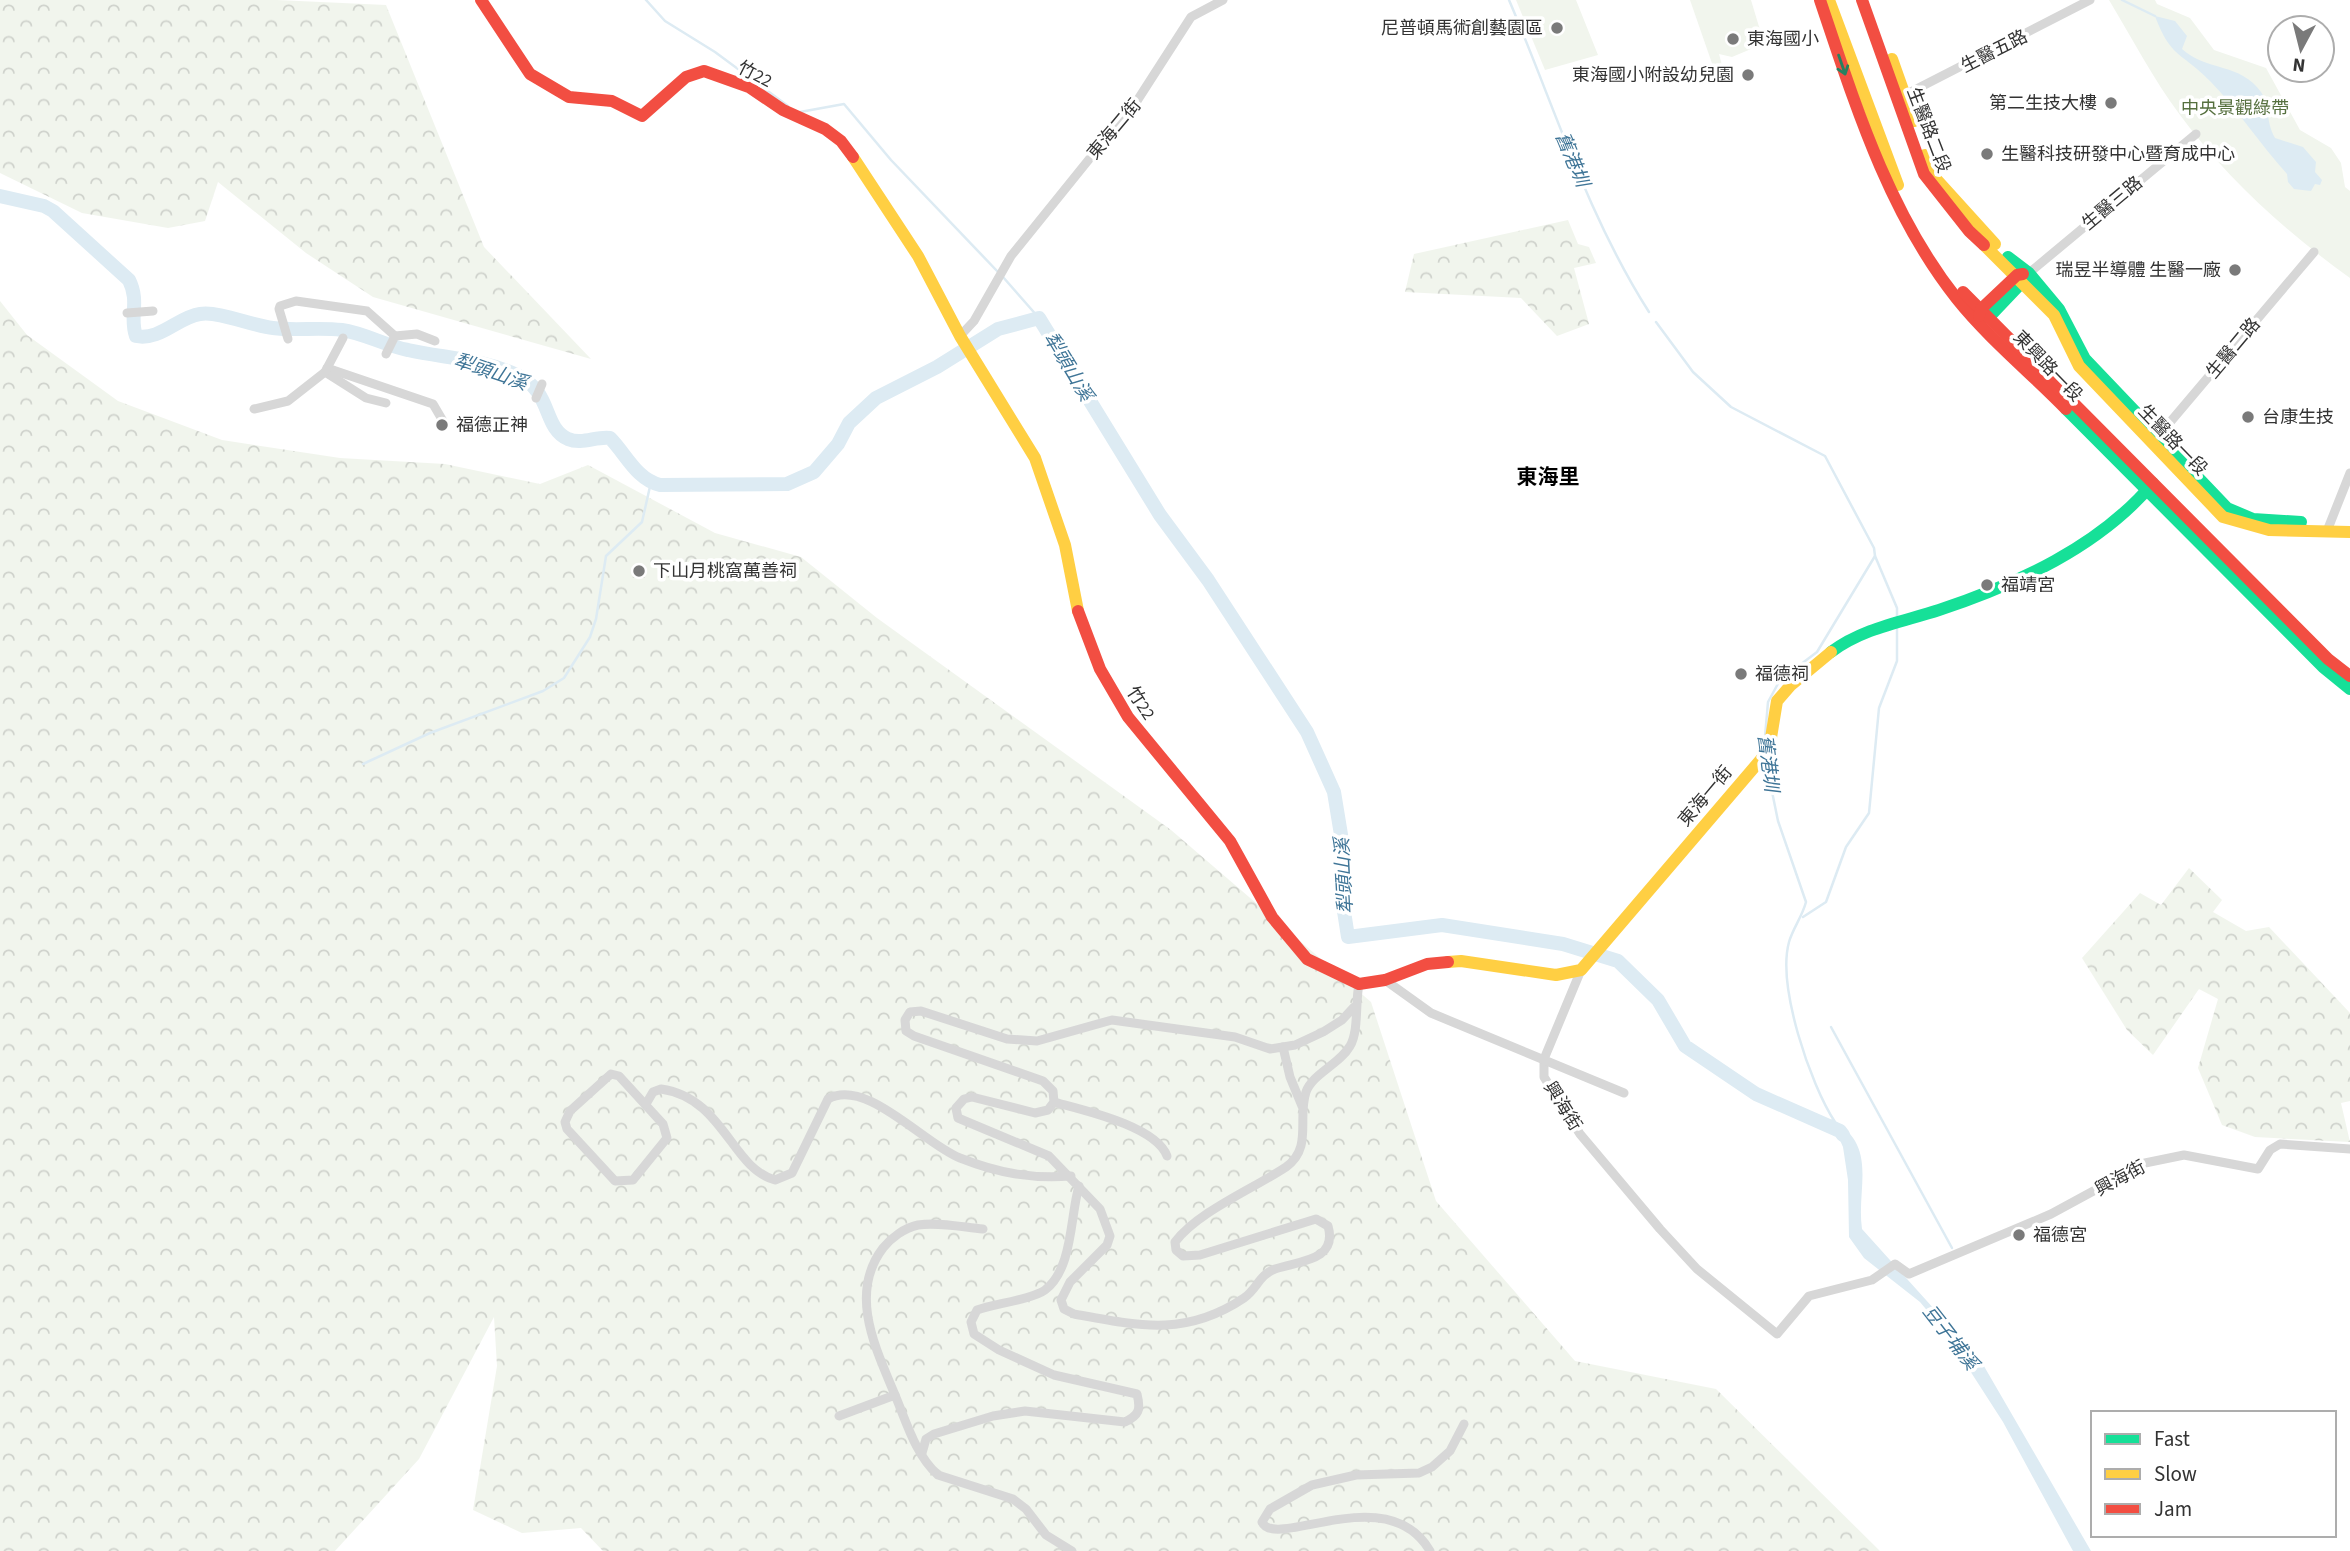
<svg xmlns="http://www.w3.org/2000/svg" width="2350" height="1551" viewBox="0 0 2350 1551" font-family="'Source Sans 3','Noto Sans TC',sans-serif">
	<style>
		.green { fill: #f1f5ed }
		.forest { fill: url(#forest-crowns) }
		.water { fill: #ddebf3 }
		.lines { fill: none; stroke-linecap: round; stroke-linejoin: round }
		.stream { stroke: #ddebf3; stroke-width: 2.5 }
		.river { stroke: #ddebf3; stroke-width: 14 }
		.street { stroke: #d7d7d7; stroke-width: 9 }
		.fast { stroke: #16e098; stroke-width: 12 }
		.slow { stroke: #ffcf43; stroke-width: 12 }
		.jam { stroke: #f24e42; stroke-width: 12 }
		.oneway { stroke: #268160 }
		.poi-dot { fill: #7a7a7a; stroke: #fff; stroke-width: 2.5 }
		.labels { text-anchor: middle; stroke-width: 7; stroke-linejoin: round; paint-order: stroke }
		.poi-label { font-size: 18px; fill: #333; stroke: #fff; text-anchor: start }
		.street-label { font-size: 18px; fill: #333; stroke: #fff }
		.park-label { font-size: 18px; fill: #56703f; stroke: #fff }
		.water-label { font-size: 19px; font-style: italic; fill: #3f7597; stroke: #fff }
		.quarter-label { font-size: 21px; font-weight: bold; fill: #000; stroke: #fff }
	</style>
	<defs>
		<pattern id="forest-crowns" width="20" height="18" patternUnits="userSpaceOnUse" patternTransform="scale(1.75)"><rect width="20" height="18" fill="#f1f5ed"/><path d="M2 6a3 3 0 1 1 6 0M12 15a3 3 0 1 1 6 0" fill="none" stroke="#cfd2cc"/></pattern>
	</defs>
	<rect width="100%" height="100%" fill="#fff"/>
	<g class="green">
		<path d="M 1516,0 L 1576,0 L 1598,55 L 1545,70 Z"/>
		<path d="M 1690,0 L 1751,0 L 1760,30 L 1751,49 L 1732,57 L 1719,54 L 1723,69 L 1715,72 Z"/>
		<path d="M 2109,0 L 2155,0 L 2157,4 L 2190,18 L 2214,50 L 2266,68 L 2300,130 L 2331,148 L 2341,163 L 2345,187 L 2350,191 L 2350,278 C 2286,232 2227,179 2180,115 C 2153,79 2132,38 2109,0 Z"/>
	</g>
	<g class="forest">
		<path d="M 0,0 L 277,0 L 386,5 L 484,247 L 591,359 L 373,297 L 306,253 L 218,182 L 205,221 L 168,228 L 82,213 L 0,173 Z"/>
		<path d="M 1568,220 L 1578,244 L 1589,247 L 1596,263 L 1574,268 L 1589,324 L 1557,336 L 1521,298 L 1405,292 L 1414,254 Z"/>
		<path d="M 0,301 L 27,335 L 118,401 L 222,440 L 340,458 L 445,464 L 540,484 L 588,465 L 715,533 L 801,557 L 877,618 L 1171,830 L 1371,1002 L 1436,1201 L 1575,1361 L 1716,1389 L 1880,1551 L 603,1551 L 581,1528 L 522,1533 L 473,1510 L 497,1366 L 494,1317 L 419,1459 L 335,1551 L 0,1551 Z"/>
		<path d="M 2189,868 L 2222,900 L 2213,912 L 2246,931 L 2269,927 L 2350,1013 L 2350,1101 L 2341,1103 L 2350,1142 L 2255,1137 L 2222,1125 L 2198,1068 L 2218,999 L 2199,989 L 2153,1055 L 2127,1030 L 2082,958 L 2140,893 L 2161,905 Z"/>
	</g>
	<g class="water">
		<path d="M 2155,16 L 2175,21 L 2187,36 L 2182,49 C 2206,71 2241,63 2261,92 C 2270,105 2265,120 2275,138 L 2303,147 L 2316,162 L 2315,172 L 2322,180 L 2320,185 L 2315,184 L 2311,191 L 2294,189 L 2288,182 L 2287,174 C 2260,144 2238,110 2210,81 C 2182,52 2171,59 2155,16 Z"/>
		<path d="M 1832,1119 C 1879,1147 1856,1187 1862,1229 L 1981,1361 L 2091,1551 L 2073,1551 L 2003,1422 L 1945,1332 L 1920,1302 L 1864,1258 L 1849,1237 L 1848,1180 L 1843,1147 L 1839,1138 L 1831,1134 L 1828,1123 Z"/>
	</g>
	<g class="lines">
		<g class="stream">
			<path d="M 646,0 L 665,21 L 715,52 L 788,106"/>
			<path d="M 1509,0 C 1554,105 1587,215 1649,312"/>
			<path d="M 2122,0 L 2155,16"/>
			<path d="M 800,112 L 844,104 L 891,160 L 998,272"/>
			<path d="M 1003,277 L 1039,318"/>
			<path d="M 1656,322 L 1693,372 L 1731,407 L 1825,456 L 1874,548 L 1875,556 L 1817,652 L 1780,680 L 1768,702 L 1764,748"/>
			<path d="M 1875,556 L 1897,608 L 1897,619"/>
			<path d="M 1766,762 L 1778,821 L 1806,902 C 1802,917 1793,928 1789,942 C 1777,986 1810,1084 1835,1122"/>
			<path d="M 363,764 L 430,733 L 543,691 L 564,678 L 590,637 L 596,619 L 606,556 L 642,522 L 651,482"/>
			<path d="M 1803,917 L 1826,902 L 1846,847 L 1869,813 L 1879,708 L 1897,661 L 1897,625"/>
			<path d="M 1831,1027 L 1952,1248"/>
		</g>
		<path class="river" d="M 0,196 L 44,206 L 53,211 L 129,280 C 140,302 129,317 136,336 C 160,341 178,317 200,314 C 220,311 252,326 273,328 C 296,331 319,327 342,330 C 364,333 386,346 408,350 C 444,358 483,359 517,375 C 553,392 542,427 568,439 C 582,445 596,436 610,438 C 626,454 636,479 660,485 L 787,484 L 814,472 L 838,444 L 849,423 L 876,398 L 937,367 L 998,329 L 1039,318 L 1160,515 L 1208,580 L 1307,732 L 1334,792 L 1344,853 L 1341,892 L 1348,937 L 1442,925 L 1563,944 L 1618,961 L 1658,1000 L 1685,1046 L 1756,1094 L 1840,1131 L 1843,1135"/>
		<g class="street">
			<path d="M 1899,98 L 2090,0"/>
			<path d="M 2029,273 L 2196,134"/>
			<path d="M 127,313 L 153,311"/>
			<path d="M 960,336 L 974,321 L 1011,256 L 1103,142 L 1126,118 L 1191,17 L 1223,0"/>
			<path d="M 288,339 L 279,309 L 280,306 L 296,301 L 367,311 L 395,336"/>
			<path d="M 386,354 L 395,336 L 417,334 L 435,341"/>
			<path d="M 327,368 L 433,404 L 443,421"/>
			<path d="M 325,372 L 366,398 L 386,403"/>
			<path d="M 536,398 L 542,384"/>
			<path d="M 254,409 L 288,401 L 325,372 L 343,338"/>
			<path d="M 2155,440 L 2314,252"/>
			<path d="M 2327,531 L 2350,473"/>
			<path d="M 1581,970 L 1544,1059 L 1544,1077 L 1580,1134 L 1660,1229 L 1697,1269 L 1777,1334 L 1809,1296 L 1872,1280 L 1895,1264 L 1909,1274 L 2051,1214 L 2145,1163 L 2184,1155 L 2258,1169 L 2270,1150 L 2280,1144 L 2350,1149"/>
			<path d="M 1385,980 L 1431,1013 L 1624,1093"/>
			<path d="M 1354,1007 L 1342,1020 L 1323,1032 L 1295,1045 L 1270,1049 L 1235,1037 L 1112,1020 L 1037,1041 L 1007,1039 L 921,1011 L 910,1012 L 905,1020 L 906,1031 L 914,1036 L 1043,1081 L 1053,1091 L 1054,1102 L 1048,1110 L 1035,1113 L 972,1097 L 964,1099 L 956,1108 L 958,1118 L 1049,1156 L 1100,1209 L 1110,1236 L 1107,1245 L 1070,1282 L 1061,1300 L 1064,1309 L 1074,1314 C 1139,1326 1186,1337 1244,1298 C 1257,1289 1259,1275 1275,1269 C 1299,1261 1338,1261 1328,1226 L 1316,1219 L 1200,1255 L 1183,1256 L 1176,1250 L 1175,1242 C 1199,1211 1253,1189 1286,1167 C 1313,1148 1297,1118 1306,1092 C 1312,1074 1340,1064 1350,1046 C 1359,1031 1355,1003 1359,984"/>
			<path d="M 1283,1047 L 1290,1077 L 1302,1106"/>
			<path d="M 611,1074 L 619,1076 L 663,1124 L 667,1138 L 633,1180 L 615,1181 L 567,1129 L 565,1122 L 570,1111 Z"/>
			<path d="M 1054,1102 C 1083,1110 1156,1126 1167,1156"/>
			<path d="M 646,1104 L 653,1092 L 661,1089 C 724,1098 731,1168 775,1180 L 792,1173 L 828,1099 C 866,1077 925,1145 960,1158 C 998,1173 1031,1179 1071,1176"/>
			<path d="M 895,1395 C 876,1349 848,1294 883,1248 C 891,1238 904,1228 918,1225 C 939,1222 962,1227 983,1229"/>
			<path d="M 839,1416 L 895,1395 C 906,1421 916,1456 938,1475 L 1013,1499 L 1026,1509 L 1046,1535 L 1072,1551"/>
			<path d="M 922,1453 L 926,1439 L 934,1434 L 993,1416 L 1025,1411 L 1125,1422 C 1139,1415 1141,1410 1137,1394 L 1054,1375 L 999,1350 L 974,1334 L 971,1322 L 977,1310 C 994,1304 1033,1299 1045,1290 C 1073,1269 1070,1216 1079,1186"/>
			<path d="M 1430,1551 C 1388,1478 1274,1551 1262,1522 L 1270,1509 L 1312,1485 L 1356,1475 L 1419,1473 L 1432,1467 L 1450,1451 L 1464,1424"/>
		</g>
		<g class="fast">
			<path d="M 2008,257 L 2029,273 L 2059,309 L 2085,359 L 2227,508 L 2253,519 L 2301,522"/>
			<path d="M 1982,318 L 1990,316 L 2027,277"/>
			<path d="M 2066,409 L 2323,667 L 2350,689"/>
			<path d="M 1831,652 C 1863,628 1902,622 1939,610 C 2017,584 2099,547 2153,483"/>
		</g>
		<g class="slow">
			<path d="M 1829,0 L 1898,185"/>
			<path d="M 1892,59 L 1914,121"/>
			<path d="M 1925,155 L 1937,180 L 1995,244"/>
			<path d="M 853,157 L 918,256 L 960,336 L 1035,458 L 1065,545 L 1078,611"/>
			<path d="M 1984,245 L 2054,315 L 2079,366 L 2223,517 L 2269,530 L 2350,532"/>
			<path d="M 1448,962 L 1461,961 L 1556,975 L 1581,970 L 1769,750 L 1777,701 L 1790,686 L 1831,652"/>
		</g>
		<g class="jam">
			<path d="M 481,0 L 530,74 L 569,97 L 612,101 L 642,116 L 686,77 L 704,71 L 749,87 L 783,110 L 825,129 L 841,141 L 853,157"/>
			<path d="M 1820,0 C 1855,104 1888,212 1957,299 C 1989,339 2031,373 2066,409"/>
			<path d="M 1862,0 L 1924,174 L 1969,231 L 1984,245"/>
			<path d="M 1963,292 L 2328,659 L 2350,676"/>
			<path d="M 1979,316 L 1981,309 L 2017,275 L 2023,274"/>
			<path d="M 1078,611 L 1100,669 L 1128,717 L 1230,841 L 1272,917 L 1307,959 L 1359,984 L 1385,980 L 1427,964 L 1448,962"/>
		</g>
	</g>
	<defs><path id="oneway-shaft" d="M-6 0H5M1.5-3L5.5 0L1.5 3" fill="none" stroke-width="1.6" stroke-linecap="round" stroke-linejoin="round" transform="scale(1.75)"/></defs>
	<use class="oneway" href="#oneway-shaft" transform="translate(1842 65) rotate(71)"/>
	<g class="poi-dot">
		<circle cx="1557" cy="28" r="7"/>
		<circle cx="1733" cy="39" r="7"/>
		<circle cx="1748" cy="75" r="7"/>
		<circle cx="2111" cy="103" r="7"/>
		<circle cx="1987" cy="154" r="7"/>
		<circle cx="2235" cy="270" r="7"/>
		<circle cx="2248" cy="417" r="7"/>
		<circle cx="442" cy="425" r="7"/>
		<circle cx="639" cy="571" r="7"/>
		<circle cx="1987" cy="585" r="7"/>
		<circle cx="1741" cy="674" r="7"/>
		<circle cx="2019" cy="1235" r="7"/>
	</g>
	<g class="labels">
		<g class="poi-label">
			<text x="1543" y="34" text-anchor="end">尼普頓馬術創藝園區</text>
			<text x="1747" y="45">東海國小</text>
			<text x="1734" y="81" text-anchor="end">東海國小附設幼兒園</text>
			<text x="2097" y="109" text-anchor="end">第二生技大樓</text>
			<text x="2001" y="160">生醫科技研發中心暨育成中心</text>
			<text x="2221" y="276" text-anchor="end">瑞昱半導體 生醫一廠</text>
			<text x="2262" y="423">台康生技</text>
			<text x="456" y="431">福德正神</text>
			<text x="653" y="577">下山月桃窩萬善祠</text>
			<text x="2001" y="591">福靖宮</text>
			<text x="1755" y="680">福德祠</text>
			<text x="2033" y="1241">福德宮</text>
		</g>
		<g class="street-label">
			<text transform="translate(1994 51) rotate(-27)" y="6">生醫五路</text>
			<text transform="translate(755 74) rotate(27)" y="6">竹22</text>
			<text transform="translate(1114 129) rotate(-50)" y="6">東海二街</text>
			<text transform="translate(1929 130) rotate(69)" y="6">生醫路二段</text>
			<text transform="translate(2112 203) rotate(-40)" y="6">生醫三路</text>
			<text transform="translate(2233 348) rotate(-50)" y="6">生醫二路</text>
			<text transform="translate(2048 366) rotate(46)" y="6">東興路一段</text>
			<text transform="translate(2173 440) rotate(46)" y="6">生醫路一段</text>
			<text transform="translate(1141 703) rotate(57)" y="6">竹22</text>
			<text transform="translate(1705 796) rotate(-50)" y="6">東海一街</text>
			<text transform="translate(1563 1106) rotate(58)" y="6">興海街</text>
			<text transform="translate(2120 1178) rotate(-28)" y="6">興海街</text>
		</g>
		<g class="park-label">
			<text x="2235" y="114">中央景觀綠帶</text>
		</g>
		<g class="water-label">
			<text transform="translate(1573 159) rotate(67)" y="7">舊港圳</text>
			<text transform="translate(1069 366) rotate(59)" y="7">犁頭山溪</text>
			<text transform="translate(491 371) rotate(19)" y="7">犁頭山溪</text>
			<text transform="translate(1769 763) rotate(83)" y="7">舊港圳</text>
			<text transform="translate(1343 876) rotate(-93)" y="7">犁頭山溪</text>
			<text transform="translate(1951 1337) rotate(52)" y="7">豆子埔溪</text>
		</g>
		<g class="quarter-label">
			<text x="1548" y="484">東海里</text>
		</g>
	</g>
	<rect x="2091" y="1411" width="245" height="126" fill="#ffffff" stroke="#adadad" stroke-width="2"/>
	<rect x="2105" y="1434" width="35" height="10" fill="#16e098" stroke="#adadad" stroke-width="2"/>
	<text x="2154" y="1446" font-size="21" fill="#333333">Fast</text>
	<rect x="2105" y="1469" width="35" height="10" fill="#ffcf43" stroke="#adadad" stroke-width="2"/>
	<text x="2154" y="1481" font-size="21" fill="#333333">Slow</text>
	<rect x="2105" y="1504" width="35" height="10" fill="#f24e42" stroke="#adadad" stroke-width="2"/>
	<text x="2154" y="1516" font-size="21" fill="#333333">Jam</text>
	<g transform="translate(2301 49) rotate(187)"><circle r="33" fill="#ffffff" stroke="#adadad" stroke-width="2"/>
	<path d="M0-5L12 26L0 18L-12 26Z" fill="#7a7a7a"/>
	<text y="-10" font-size="19" font-weight="bold" text-anchor="middle" fill="#333333">N</text>
	</g>
</svg>
